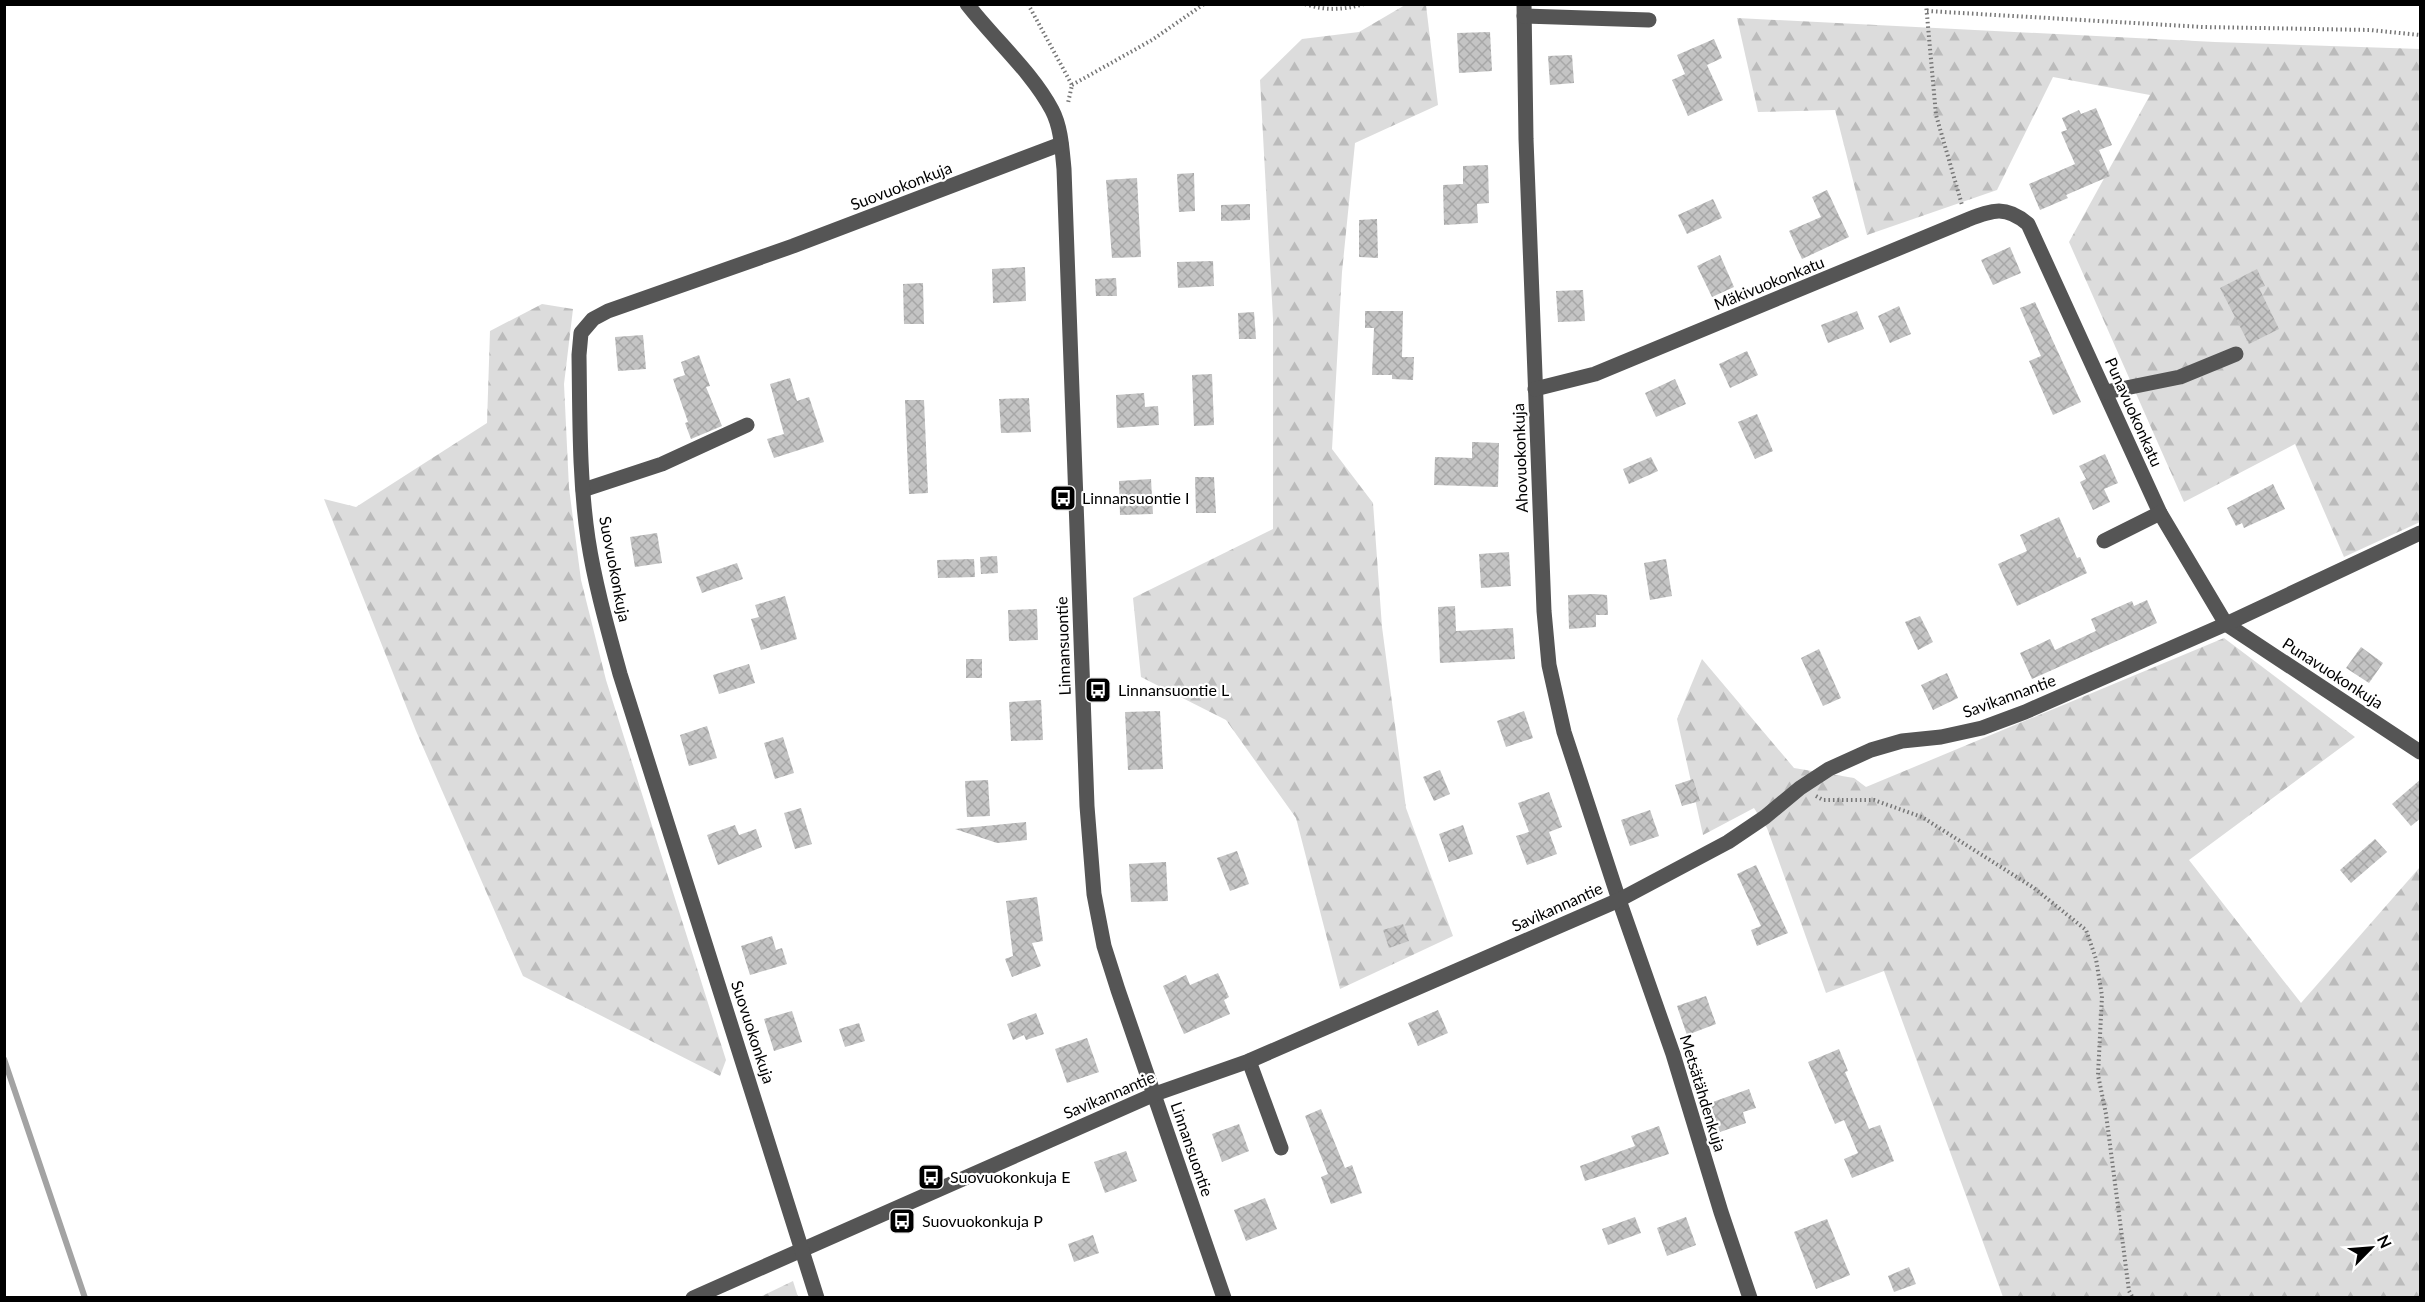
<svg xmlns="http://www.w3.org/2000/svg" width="2425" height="1302" viewBox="0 0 2425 1302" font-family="Lato,sans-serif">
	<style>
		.forest { fill: url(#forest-firs) }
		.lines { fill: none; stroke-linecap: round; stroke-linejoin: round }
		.stream { stroke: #a3a3a3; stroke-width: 6 }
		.building { fill: url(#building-cross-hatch) }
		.path { stroke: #777; stroke-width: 4; stroke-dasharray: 1.5 3; stroke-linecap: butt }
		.minor { stroke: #555; stroke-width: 15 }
		.labels { text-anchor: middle; stroke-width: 4.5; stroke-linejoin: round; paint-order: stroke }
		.street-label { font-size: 16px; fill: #000; stroke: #fff }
		.poi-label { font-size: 16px; fill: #000; stroke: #fff; text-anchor: start }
	</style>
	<defs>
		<pattern id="forest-firs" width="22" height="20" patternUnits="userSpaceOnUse" patternTransform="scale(1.5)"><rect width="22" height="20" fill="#dcdcdc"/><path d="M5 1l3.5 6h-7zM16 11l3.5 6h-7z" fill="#bbb"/></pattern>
		<pattern id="building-cross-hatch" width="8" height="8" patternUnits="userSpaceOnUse" patternTransform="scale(1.5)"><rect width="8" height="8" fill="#c4c4c4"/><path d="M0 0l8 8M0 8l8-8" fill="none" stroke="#a7a7a7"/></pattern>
	</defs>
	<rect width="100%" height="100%" fill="#fff"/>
	<g class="forest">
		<path d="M 1405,5 L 1426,5 L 1438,105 L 1355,143 L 1342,272 L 1332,449 L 1373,503 L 1382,627 L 1406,808 L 1453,936 L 1340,989 L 1296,818 L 1226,720 L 1141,677 L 1133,598 L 1273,529 L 1273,319 L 1260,80 L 1302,39 L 1359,32 Z"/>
		<path d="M 1737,18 L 2215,42 L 2420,49 L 2420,522 L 2344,557 L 2295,444 L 2184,502 L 2069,242 L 2150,95 L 2053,77 L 1997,190 L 1867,235 L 1835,110 L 1758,112 Z"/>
		<path d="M 542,304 L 573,309 L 564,384 L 569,488 L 581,580 L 606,680 L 726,1060 L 720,1076 L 523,976 L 416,731 L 324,499 L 356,507 L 487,423 L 490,331 Z"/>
		<path d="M 2224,638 L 2355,737 L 2189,860 L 2301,1003 L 2420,867 L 2420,1297 L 2003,1297 L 1884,971 L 1826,993 L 1767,828 L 1754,808 L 1703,835 L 1677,719 L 1702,659 L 1794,768 L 1854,778 L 1866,787 Z"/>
		<path d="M 793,1281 L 798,1297 L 760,1297 Z"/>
	</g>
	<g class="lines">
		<path class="stream" d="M 4,1059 L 85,1298"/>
	</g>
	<g class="building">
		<path d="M 1490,32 L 1492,71 L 1459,73 L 1457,33 Z"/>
		<path d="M 1714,39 L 1722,58 L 1707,65 L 1723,100 L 1688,116 L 1672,80 L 1685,74 L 1677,55 Z"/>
		<path d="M 1572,55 L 1574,83 L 1550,85 L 1548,56 Z"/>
		<path d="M 2096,108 L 2112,145 L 2099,150 L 2110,176 L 2066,195 L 2068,198 L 2040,210 L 2029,184 L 2075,164 L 2061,132 L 2067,130 L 2062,118 L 2079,110 L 2081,114 Z"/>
		<path d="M 1488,165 L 1489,203 L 1477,204 L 1478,223 L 1444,225 L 1443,185 L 1463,184 L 1463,166 Z"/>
		<path d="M 1194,173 L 1195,211 L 1179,212 L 1177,174 Z"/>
		<path d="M 1137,178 L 1141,257 L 1112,258 L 1106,180 Z"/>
		<path d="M 1827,190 L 1849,237 L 1802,259 L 1789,231 L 1821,217 L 1812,197 Z"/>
		<path d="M 1713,199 L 1722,218 L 1687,234 L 1678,215 Z"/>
		<path d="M 1250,204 L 1250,220 L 1221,221 L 1221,205 Z"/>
		<path d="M 1377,219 L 1378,258 L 1359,257 L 1359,220 Z"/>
		<path d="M 2010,247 L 2021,273 L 1993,285 L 1981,260 Z"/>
		<path d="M 1720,255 L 1734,287 L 1712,297 L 1697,266 Z"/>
		<path d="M 1213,261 L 1214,286 L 1178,288 L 1177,262 Z"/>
		<path d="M 1025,267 L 1026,301 L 993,303 L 992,269 Z"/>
		<path d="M 2257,269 L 2265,286 L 2259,288 L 2279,329 L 2249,344 L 2220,288 Z"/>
		<path d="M 1116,278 L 1117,296 L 1096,296 L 1095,279 Z"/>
		<path d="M 923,283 L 924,324 L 904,324 L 903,284 Z"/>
		<path d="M 1583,290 L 1585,321 L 1558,322 L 1556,291 Z"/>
		<path d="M 2035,302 L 2081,402 L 2053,415 L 2029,361 L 2041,356 L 2020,308 Z"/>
		<path d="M 1899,306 L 1911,334 L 1890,343 L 1878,316 Z"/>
		<path d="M 1365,311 L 1403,311 L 1402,357 L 1414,357 L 1413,380 L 1392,379 L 1392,375 L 1372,375 L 1374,328 L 1365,328 Z"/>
		<path d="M 1857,311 L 1864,329 L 1828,343 L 1821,325 Z"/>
		<path d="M 1254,312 L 1256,339 L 1239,339 L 1238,313 Z"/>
		<path d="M 643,335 L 646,369 L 618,371 L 615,337 Z"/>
		<path d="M 1747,351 L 1758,375 L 1730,388 L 1719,364 Z"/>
		<path d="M 699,355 L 710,386 L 706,387 L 722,426 L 691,439 L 685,423 L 688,422 L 673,379 L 685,375 L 681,362 Z"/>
		<path d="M 1212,374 L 1214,425 L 1194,426 L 1192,375 Z"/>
		<path d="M 790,378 L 797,401 L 809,397 L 824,442 L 774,458 L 767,439 L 784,434 L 770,384 Z"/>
		<path d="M 1675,379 L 1686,404 L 1656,417 L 1645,393 Z"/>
		<path d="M 1144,393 L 1145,407 L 1158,406 L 1159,425 L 1117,428 L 1116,395 Z"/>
		<path d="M 1029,398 L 1031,432 L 1001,433 L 999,399 Z"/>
		<path d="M 905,400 L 924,400 L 928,493 L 909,494 Z"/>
		<path d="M 1757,414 L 1773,451 L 1755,459 L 1738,422 Z"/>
		<path d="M 1472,442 L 1499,443 L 1498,487 L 1434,485 L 1435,457 L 1472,458 Z"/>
		<path d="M 2105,454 L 2118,483 L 2104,489 L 2110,502 L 2093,510 L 2080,482 L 2086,479 L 2079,466 Z"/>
		<path d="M 1651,457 L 1658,471 L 1629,484 L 1623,469 Z"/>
		<path d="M 1195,477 L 1214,477 L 1216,513 L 1196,513 Z"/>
		<path d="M 1151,479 L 1153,514 L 1120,515 L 1119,481 Z"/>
		<path d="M 2273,484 L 2285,509 L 2244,528 L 2242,523 L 2236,526 L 2227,508 Z"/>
		<path d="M 2059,517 L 2077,558 L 2080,557 L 2087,573 L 2017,606 L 1998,564 L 2027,551 L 2020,535 Z"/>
		<path d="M 657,533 L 662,563 L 635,567 L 630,537 Z"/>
		<path d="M 1509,552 L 1511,586 L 1481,588 L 1479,554 Z"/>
		<path d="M 997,556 L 998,573 L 981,574 L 980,557 Z"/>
		<path d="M 974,559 L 975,577 L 938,578 L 937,560 Z"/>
		<path d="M 1666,559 L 1672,596 L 1650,600 L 1644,563 Z"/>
		<path d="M 737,563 L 743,579 L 702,593 L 696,577 Z"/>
		<path d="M 1594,594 L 1607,595 L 1608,615 L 1596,615 L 1596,627 L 1569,629 L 1568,595 Z"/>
		<path d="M 785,596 L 797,639 L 761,650 L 751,619 L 759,617 L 755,605 Z"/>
		<path d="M 2147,600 L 2157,623 L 2032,679 L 2020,653 L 2050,639 L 2055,650 L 2096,631 L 2091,619 L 2132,601 L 2134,606 Z"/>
		<path d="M 1455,606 L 1456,631 L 1513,628 L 1515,659 L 1440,663 L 1438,607 Z"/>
		<path d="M 1037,609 L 1038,640 L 1009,641 L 1008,610 Z"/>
		<path d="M 1920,616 L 1933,642 L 1918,650 L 1905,622 Z"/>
		<path d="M 2361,647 L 2383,663 L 2369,683 L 2346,668 Z"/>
		<path d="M 1819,649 L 1841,698 L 1823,706 L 1801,658 Z"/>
		<rect x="966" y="659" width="16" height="19"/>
		<path d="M 749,664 L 755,683 L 719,694 L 713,675 Z"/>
		<path d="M 1947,673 L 1958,698 L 1933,710 L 1921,685 Z"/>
		<path d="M 1041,700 L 1043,740 L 1011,741 L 1009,702 Z"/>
		<path d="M 1160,711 L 1163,769 L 1128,770 L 1125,712 Z"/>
		<path d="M 1524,711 L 1533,738 L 1506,747 L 1497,721 Z"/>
		<path d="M 707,726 L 717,758 L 689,766 L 680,735 Z"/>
		<path d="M 783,737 L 794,773 L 775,779 L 764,743 Z"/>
		<path d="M 1440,770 L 1450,794 L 1434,801 L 1423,777 Z"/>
		<path d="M 1693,779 L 1700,801 L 1682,806 L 1675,785 Z"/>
		<path d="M 2421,779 L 2421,818 L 2411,826 L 2392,804 Z"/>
		<path d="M 988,780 L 990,816 L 967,817 L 965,781 Z"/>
		<path d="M 1549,792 L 1562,827 L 1549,832 L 1557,854 L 1527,865 L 1516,836 L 1529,832 L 1518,803 Z"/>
		<path d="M 801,808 L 812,844 L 795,849 L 784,813 Z"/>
		<path d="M 1650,810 L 1659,836 L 1630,846 L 1621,820 Z"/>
		<path d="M 1026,822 L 1027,840 L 997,843 L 955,829 Z"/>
		<path d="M 735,825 L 739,835 L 756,829 L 762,847 L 718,865 L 707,835 Z"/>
		<path d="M 1463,825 L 1473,854 L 1449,862 L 1439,834 Z"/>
		<path d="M 2375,839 L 2387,852 L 2351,883 L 2340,870 Z"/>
		<path d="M 1237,851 L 1249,884 L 1230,891 L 1217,858 Z"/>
		<path d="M 1166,862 L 1168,901 L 1131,902 L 1129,864 Z"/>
		<path d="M 1756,865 L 1788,933 L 1757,946 L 1751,930 L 1761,926 L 1737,874 Z"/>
		<path d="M 1037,897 L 1043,941 L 1032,943 L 1041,966 L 1012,977 L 1005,959 L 1013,956 L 1006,901 Z"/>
		<path d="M 1403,924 L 1409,941 L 1389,948 L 1383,930 Z"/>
		<path d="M 772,936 L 776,950 L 782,948 L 787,964 L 750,975 L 741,946 Z"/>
		<path d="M 1218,973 L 1229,997 L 1224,1000 L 1230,1014 L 1184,1034 L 1163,986 L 1186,975 L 1190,985 Z"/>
		<path d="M 1706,996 L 1716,1024 L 1687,1035 L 1677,1006 Z"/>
		<path d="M 1438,1010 L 1448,1033 L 1418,1046 L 1408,1023 Z"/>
		<path d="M 792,1011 L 802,1042 L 774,1051 L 764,1019 Z"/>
		<path d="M 1036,1013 L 1044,1034 L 1026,1040 L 1024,1035 L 1013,1040 L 1007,1024 Z"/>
		<path d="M 859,1023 L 865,1041 L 845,1047 L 839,1029 Z"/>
		<path d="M 1087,1038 L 1099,1072 L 1067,1083 L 1055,1049 Z"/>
		<path d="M 1839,1049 L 1848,1071 L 1845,1072 L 1869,1129 L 1880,1125 L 1894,1161 L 1852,1178 L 1844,1159 L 1858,1153 L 1844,1120 L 1835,1124 L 1808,1062 Z"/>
		<path d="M 1749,1089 L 1756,1108 L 1743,1112 L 1746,1123 L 1720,1132 L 1710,1103 Z"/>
		<path d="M 1321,1109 L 1345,1168 L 1352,1165 L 1362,1193 L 1331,1204 L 1321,1177 L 1328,1174 L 1305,1116 Z"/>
		<path d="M 1239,1124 L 1249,1151 L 1222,1162 L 1212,1134 Z"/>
		<path d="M 1659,1126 L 1669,1154 L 1585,1181 L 1580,1166 L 1635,1146 L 1631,1136 Z"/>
		<path d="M 1126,1151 L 1137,1181 L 1105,1193 L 1094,1162 Z"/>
		<path d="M 1265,1198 L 1277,1229 L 1246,1241 L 1234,1210 Z"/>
		<path d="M 1635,1217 L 1641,1233 L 1608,1245 L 1602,1229 Z"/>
		<path d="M 1686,1217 L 1696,1245 L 1667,1256 L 1657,1228 Z"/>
		<path d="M 1827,1219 L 1850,1275 L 1816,1289 L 1794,1232 Z"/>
		<path d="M 1093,1235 L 1099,1253 L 1074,1262 L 1068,1244 Z"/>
		<path d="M 1909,1267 L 1916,1284 L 1894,1292 L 1888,1276 Z"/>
	</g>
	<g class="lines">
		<g class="path">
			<path d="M 1028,4 L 1072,85 L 1068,103"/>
			<path d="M 1305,4 C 1326,11 1343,10 1364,4"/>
			<path d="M 1926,4 L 1936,115 L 1962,205"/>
			<path d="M 1927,11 L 2203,27 L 2370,30 L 2420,35"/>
			<path d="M 1072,85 L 1152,40 L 1204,4"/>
			<path d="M 1816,796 L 1823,800 L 1874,800 L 1922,817 L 2034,888 L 2086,930 L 2096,959 L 2102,996 L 2098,1075 L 2106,1114 L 2129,1291 L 2133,1298"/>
		</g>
		<g class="minor">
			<path d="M 967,4 C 994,39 1032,72 1052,110 C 1061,127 1062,149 1064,169 L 1087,806 L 1094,894 L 1104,946 L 1118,990 L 1224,1298"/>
			<path d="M 1524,4 L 1526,139 L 1544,611 L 1549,665 L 1564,732 L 1619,900 L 1673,1054 L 1721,1212 L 1750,1298"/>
			<path d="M 1524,16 L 1649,20"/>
			<path d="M 1535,389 L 1595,374 L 1967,220 C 1993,210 2005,205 2028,224 L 2160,513 L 2226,624 L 2420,752"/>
			<path d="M 2106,392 L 2180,377 L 2236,354"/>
			<path d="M 583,490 L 662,464 L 747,425"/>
			<path d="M 2104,541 L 2160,513"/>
			<path d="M 1249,1061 L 1281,1148"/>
			<path d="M 693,1298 L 1155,1094 L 1249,1061 L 1619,900 L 1728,842 L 1765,817 L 1800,788 L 1829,769 L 1871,750 L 1902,741 L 1941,737 L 1982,728 L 2025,712 L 2226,624 L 2420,533"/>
			<path d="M 817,1298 L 620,674 C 608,630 595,585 588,539 C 579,478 580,416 579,355 L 581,333 L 593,319 L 608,311 L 793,246 L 1061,144"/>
		</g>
	</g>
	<defs>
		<g id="bus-square" transform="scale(1.35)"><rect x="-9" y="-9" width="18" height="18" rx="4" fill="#000" stroke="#fff"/><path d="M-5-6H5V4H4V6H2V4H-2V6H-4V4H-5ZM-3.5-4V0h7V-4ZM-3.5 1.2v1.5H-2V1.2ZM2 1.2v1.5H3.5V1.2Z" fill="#fff"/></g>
	</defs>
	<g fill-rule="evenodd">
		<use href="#bus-square" x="1063" y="498"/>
		<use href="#bus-square" x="1098" y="690"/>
		<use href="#bus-square" x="931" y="1177"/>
		<use href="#bus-square" x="902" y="1221"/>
	</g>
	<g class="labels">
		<g class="street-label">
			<text transform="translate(901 186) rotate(-21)" y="6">Suovuokonkuja</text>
			<text transform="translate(1769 283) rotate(-22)" y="6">Mäkivuokonkatu</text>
			<text transform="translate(2134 412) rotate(66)" y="6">Punavuokonkatu</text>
			<text transform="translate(1520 458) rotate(-92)" y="6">Ahovuokonkuja</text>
			<text transform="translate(615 569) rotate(79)" y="6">Suovuokonkuja</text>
			<text transform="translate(1063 646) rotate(-92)" y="6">Linnansuontie</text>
			<text transform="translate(2333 673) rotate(33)" y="6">Punavuokonkuja</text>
			<text transform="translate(2009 696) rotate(-20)" y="6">Savikannantie</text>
			<text transform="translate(1557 907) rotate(-24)" y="6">Savikannantie</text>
			<text transform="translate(753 1032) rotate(72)" y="6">Suovuokonkuja</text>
			<text transform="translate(1703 1093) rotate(73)" y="6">Metsätähdenkuja</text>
			<text transform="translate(1109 1095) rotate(-23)" y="6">Savikannantie</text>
			<text transform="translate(1192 1149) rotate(71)" y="6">Linnansuontie</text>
		</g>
		<g class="poi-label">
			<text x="1082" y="504">Linnansuontie I</text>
			<text x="1118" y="696">Linnansuontie L</text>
			<text x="950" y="1183">Suovuokonkuja E</text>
			<text x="922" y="1227">Suovuokonkuja P</text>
		</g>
	</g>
	<rect width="2425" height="1302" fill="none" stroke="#000000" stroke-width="12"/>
	<g transform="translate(2371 1248) rotate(65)" stroke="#ffffff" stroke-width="4.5" paint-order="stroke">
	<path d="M0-4.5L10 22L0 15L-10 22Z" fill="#000000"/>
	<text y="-9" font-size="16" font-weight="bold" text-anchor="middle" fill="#000000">N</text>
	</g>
</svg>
